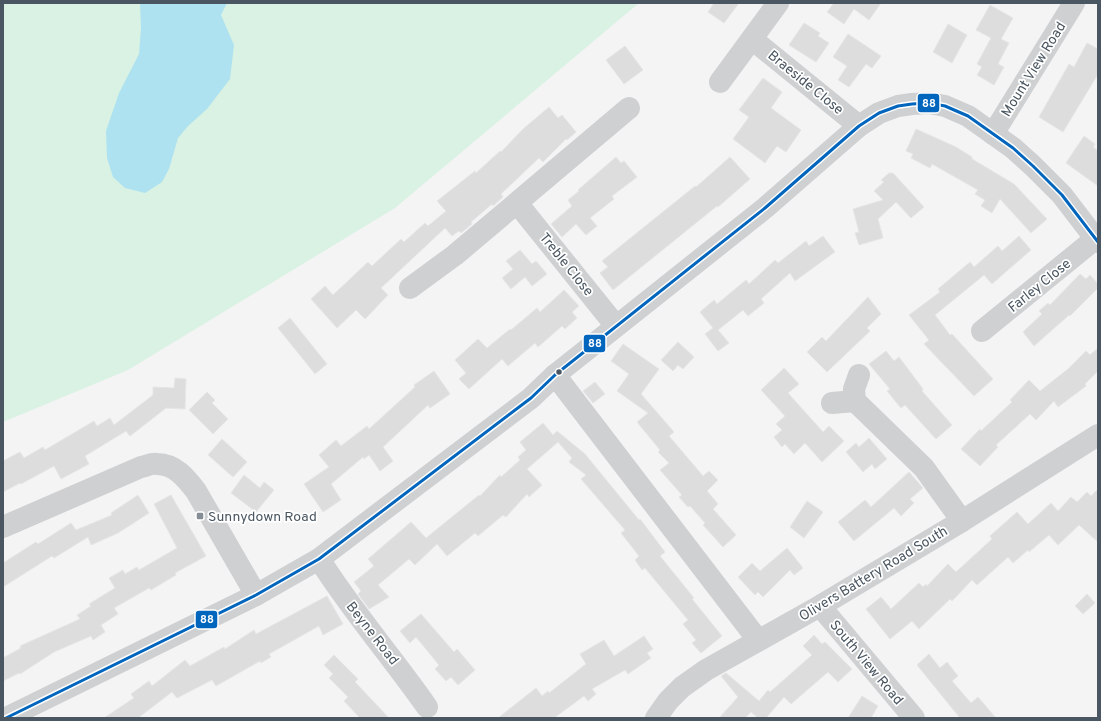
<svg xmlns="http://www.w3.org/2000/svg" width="1101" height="721" viewBox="0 0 1101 721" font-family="Overpass,sans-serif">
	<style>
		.green { fill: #d9f2e3 }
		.water { fill: #aee2f0 }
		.building { fill: #ddddde; stroke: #e5e6e7 }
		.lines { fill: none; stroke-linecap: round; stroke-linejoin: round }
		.minor { stroke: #ced0d2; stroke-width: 22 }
		.bus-1-casing { stroke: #fff; stroke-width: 6 }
		.bus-1 { stroke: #0065bd; stroke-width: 3 }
		.bus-dot { fill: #4a5661; stroke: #fff; stroke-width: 1.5 }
		.poi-dot { fill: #868d94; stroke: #fff; stroke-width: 1.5 }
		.labels { text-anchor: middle; stroke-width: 3.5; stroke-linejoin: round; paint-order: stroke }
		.street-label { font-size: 14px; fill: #4a5661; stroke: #fff }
		.poi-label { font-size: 14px; fill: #4a5661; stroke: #fff; text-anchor: start }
		.line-badge { stroke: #fff; stroke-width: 1.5 }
		.badge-label { font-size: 11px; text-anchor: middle; font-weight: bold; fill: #fff }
	</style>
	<rect width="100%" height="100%" fill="#f4f4f4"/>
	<path class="green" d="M 3,3 L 639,3 L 395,208 L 128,370 L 3,422 Z"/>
	<path class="water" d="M 140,3 L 227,3 L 221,15 L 234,45 L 230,79 L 207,109 L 188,126 L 178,138 L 169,169 L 162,182 L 145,193 L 125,188 L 113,177 L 107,158 L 106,131 L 119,93 L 139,54 L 141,28 Z"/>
	<g class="building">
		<path d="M 714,3 L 739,3 L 724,23 L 708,12 Z"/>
		<path d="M 834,3 L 881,3 L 869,20 L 854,9 L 844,24 L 827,12 Z"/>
		<path d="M 990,5 L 1013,18 L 1001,39 L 1009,43 L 998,64 L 1004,67 L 994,85 L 977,75 L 982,67 L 977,64 L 991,38 L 976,30 Z"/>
		<path d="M 804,23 L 820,33 L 818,36 L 829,43 L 816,62 L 789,45 Z"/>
		<path d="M 948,24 L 967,35 L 952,63 L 933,52 Z"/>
		<path d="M 848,34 L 881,56 L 872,68 L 866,64 L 849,87 L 838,80 L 847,66 L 833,57 Z"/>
		<path d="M 1087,43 L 1098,49 L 1098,74 L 1063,132 L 1039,117 L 1069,64 L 1074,67 Z"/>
		<path d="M 625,46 L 643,70 L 624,84 L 606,60 Z"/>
		<path d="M 763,78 L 782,92 L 771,108 L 801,130 L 786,152 L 777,146 L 765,163 L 733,139 L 749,117 L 739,110 Z"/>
		<path d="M 549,107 L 558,118 L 562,115 L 576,132 L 567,140 L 566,139 L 543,162 L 539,158 L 501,194 L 503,197 L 493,206 L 492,204 L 471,222 L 472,224 L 461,233 L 459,231 L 452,236 L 445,228 L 381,288 L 388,295 L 365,319 L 356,310 L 337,328 L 311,299 L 325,286 L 333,295 L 368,262 L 372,266 L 401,239 L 404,242 L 425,223 L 428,226 L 446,211 L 437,201 L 475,171 L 476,173 L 500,151 L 501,152 L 523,129 Z"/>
		<path d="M 916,129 L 956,147 L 972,157 L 972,159 L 1014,184 L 1047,219 L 1031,233 L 1000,199 L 992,213 L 981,206 L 985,200 L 975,194 L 978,190 L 932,164 L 930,168 L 911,158 L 913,154 L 906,151 Z"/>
		<path d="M 1084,136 L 1095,144 L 1093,147 L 1098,151 L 1098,186 L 1066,163 Z"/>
		<path d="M 616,157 L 621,163 L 624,161 L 637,177 L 612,196 L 614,199 L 590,218 L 597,226 L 586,235 L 576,224 L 562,237 L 551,224 L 572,206 L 568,200 L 579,191 L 578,190 Z"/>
		<path d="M 730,157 L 750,179 L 718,207 L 717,206 L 613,290 L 600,273 L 608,267 L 602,261 L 695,186 L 696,187 Z"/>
		<path d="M 889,173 L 893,173 L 924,207 L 911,218 L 896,202 L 878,219 L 883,238 L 859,245 L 855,233 L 859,232 L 853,209 L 883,200 L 874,191 L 884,182 L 881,180 Z"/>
		<path d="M 823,236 L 835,252 L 795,281 L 790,273 L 761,299 L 764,303 L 748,316 L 743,310 L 718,330 L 729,343 L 718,351 L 705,334 L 713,328 L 700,312 L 714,300 L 717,304 L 746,280 L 749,284 L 775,260 L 778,263 L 806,241 L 809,246 Z"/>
		<path d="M 1019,236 L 1031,250 L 992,284 L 984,275 L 935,315 L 950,335 L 952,334 L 993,379 L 974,396 L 924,344 L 929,340 L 909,315 L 940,292 L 938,289 L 970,262 L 974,267 L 998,246 L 1002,251 Z"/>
		<path d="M 520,250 L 532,264 L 536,261 L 547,274 L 532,286 L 525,277 L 511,289 L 502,278 L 513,269 L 506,261 Z"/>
		<path d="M 1080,274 L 1086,279 L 1090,275 L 1098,284 L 1098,288 L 1070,316 L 1069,315 L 1034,346 L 1023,332 L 1042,314 L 1039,311 L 1048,303 L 1050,305 Z"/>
		<path d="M 564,290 L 579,306 L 572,312 L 577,318 L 565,329 L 562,326 L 538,347 L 535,343 L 508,366 L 502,359 L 469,389 L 459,379 L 466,373 L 455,360 L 478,339 L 487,348 L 510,329 L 511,330 L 537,308 L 540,312 Z"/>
		<path d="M 868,297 L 881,314 L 867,328 L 870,331 L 827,372 L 807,352 L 822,337 L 826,341 Z"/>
		<path d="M 290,318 L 327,364 L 315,374 L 278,328 Z"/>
		<path d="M 678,342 L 694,357 L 683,369 L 678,365 L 673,371 L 661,360 Z"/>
		<path d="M 623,344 L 659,369 L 641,394 L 674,432 L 669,436 L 703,476 L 709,471 L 718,480 L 707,491 L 718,504 L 713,509 L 736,535 L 723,547 L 703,525 L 705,523 L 690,506 L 688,507 L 679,497 L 682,495 L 660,470 L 669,463 L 658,452 L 660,450 L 637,422 L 648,413 L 617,391 L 629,374 L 611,361 Z"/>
		<path d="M 1098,348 L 1098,371 L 1085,384 L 1086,386 L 1058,407 L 1054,401 L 1036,420 L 1030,414 L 996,445 L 998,447 L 980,466 L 961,449 L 980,429 L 981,431 L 1012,402 L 1010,400 L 1029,380 L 1040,391 L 1068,369 L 1086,351 L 1090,355 Z"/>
		<path d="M 886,351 L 894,361 L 899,357 L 923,389 L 922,391 L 952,425 L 936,439 L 905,405 L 901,408 L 887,391 L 890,389 L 869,364 Z"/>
		<path d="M 784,368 L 799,384 L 788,393 L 823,432 L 829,426 L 844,441 L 822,462 L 805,443 L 794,454 L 785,444 L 782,447 L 774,437 L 782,430 L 776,424 L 785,416 L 761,390 Z"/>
		<path d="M 434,371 L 450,394 L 430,408 L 428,405 L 383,447 L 393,461 L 380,471 L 369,455 L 364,459 L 363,457 L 331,484 L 341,500 L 323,512 L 304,484 L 329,467 L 319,455 L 336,440 L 341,446 L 367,426 L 369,429 L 415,387 L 414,385 Z"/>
		<path d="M 175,378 L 186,379 L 185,409 L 166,408 L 130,436 L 126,431 L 85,456 L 89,464 L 61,479 L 54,466 L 21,484 L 20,483 L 3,492 L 3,461 L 20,452 L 24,458 L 43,447 L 45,450 L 94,421 L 97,426 L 110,418 L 114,425 L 153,395 L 153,387 L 174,388 Z"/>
		<path d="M 595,382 L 605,394 L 593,403 L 583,391 Z"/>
		<path d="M 207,392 L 215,400 L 212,403 L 228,419 L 213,434 L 189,410 Z"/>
		<path d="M 543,423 L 553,435 L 557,431 L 585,454 L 639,520 L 640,519 L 665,552 L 660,556 L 694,598 L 692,599 L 722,636 L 701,653 L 692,643 L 696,640 L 683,624 L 688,620 L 645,568 L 642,570 L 635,560 L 639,556 L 621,533 L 625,530 L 581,479 L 586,475 L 569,462 L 572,458 L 558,442 L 527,469 L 542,485 L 529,497 L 527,494 L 506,517 L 503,515 L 478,536 L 475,533 L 447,556 L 437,544 L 415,565 L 409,559 L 378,585 L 389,597 L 369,609 L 358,594 L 361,591 L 354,582 L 374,566 L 368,559 L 411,522 L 426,538 L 479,495 L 480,496 L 500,475 L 501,477 L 520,460 L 518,457 L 526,450 L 520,442 Z"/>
		<path d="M 869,438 L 887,459 L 875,469 L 872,464 L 863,472 L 846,452 L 856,443 L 859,447 Z"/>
		<path d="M 222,439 L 247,462 L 233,477 L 208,455 Z"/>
		<path d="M 909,472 L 923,488 L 910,499 L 914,503 L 901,516 L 894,508 L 854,541 L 838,522 L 865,500 L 871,507 Z"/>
		<path d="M 244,475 L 260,488 L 264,482 L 274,490 L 256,512 L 231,493 Z"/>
		<path d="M 1098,489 L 1098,542 L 1079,525 L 1058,545 L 1049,535 L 1029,552 L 1028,550 L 1013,563 L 1008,557 L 977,585 L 972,580 L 952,601 L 950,599 L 919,629 L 912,621 L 890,639 L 866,609 L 881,597 L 891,609 L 919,583 L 923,587 L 926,584 L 927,586 L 948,564 L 956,572 L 992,539 L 990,536 L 1017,512 L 1028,524 L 1051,503 L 1058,511 L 1071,497 L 1077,502 L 1087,492 L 1091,496 Z"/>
		<path d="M 138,495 L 149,513 L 118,533 L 91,545 L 88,537 L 54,558 L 52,556 L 3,587 L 3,563 L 36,542 L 38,544 L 71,523 L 76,530 L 112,515 L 111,513 Z"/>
		<path d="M 171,495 L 206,556 L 175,573 L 176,575 L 151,590 L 149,588 L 114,608 L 118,614 L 101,625 L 105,632 L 93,640 L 91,636 L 54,652 L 20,674 L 19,673 L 3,681 L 3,658 L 21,648 L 20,646 L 80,619 L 77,615 L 91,606 L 89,604 L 115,588 L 109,578 L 123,570 L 125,574 L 137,567 L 139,570 L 177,548 L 154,504 Z"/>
		<path d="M 807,501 L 823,512 L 804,538 L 790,527 Z"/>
		<path d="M 787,548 L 803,568 L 794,575 L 790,570 L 763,597 L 758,592 L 755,595 L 738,577 L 752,563 L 760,571 Z"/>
		<path d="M 1087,594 L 1095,603 L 1083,614 L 1075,606 Z"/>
		<path d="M 327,596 L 343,624 L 323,635 L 319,626 L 269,654 L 271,657 L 261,663 L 260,661 L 216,686 L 212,680 L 177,698 L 172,692 L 138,718 L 104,718 L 134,698 L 131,694 L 149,681 L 152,686 L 185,660 L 190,666 L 224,647 L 225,649 L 254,630 L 256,634 Z"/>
		<path d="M 421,614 L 454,652 L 457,649 L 475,670 L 458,685 L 451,677 L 446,681 L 435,669 L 439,665 L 416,637 L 410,643 L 400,631 Z"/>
		<path d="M 814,635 L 822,644 L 825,642 L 852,669 L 838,682 L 828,672 L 791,704 L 784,697 L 766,718 L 758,718 L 751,712 L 745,718 L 719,718 L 738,697 L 721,676 L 726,673 L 759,701 L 768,690 L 770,692 L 812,655 L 803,646 Z"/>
		<path d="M 644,636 L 653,649 L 647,653 L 651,658 L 628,674 L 625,670 L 592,689 L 596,694 L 588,701 L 584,696 L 554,718 L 498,718 L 536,688 L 542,696 L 548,691 L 549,693 L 586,664 L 580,654 L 604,640 L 614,656 Z"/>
		<path d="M 929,654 L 940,668 L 947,662 L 958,676 L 952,681 L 971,703 L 978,697 L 996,718 L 960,718 L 917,665 Z"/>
		<path d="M 334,655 L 358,679 L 355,682 L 389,718 L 360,718 L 344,701 L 348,697 L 329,678 L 333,674 L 324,665 Z"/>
		<path d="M 862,696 L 878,706 L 871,718 L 848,718 Z"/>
	</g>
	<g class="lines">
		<g class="minor">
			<path d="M 752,39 L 859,126"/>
			<path d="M 720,82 L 778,3"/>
			<path d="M 993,134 L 1074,3"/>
			<path d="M 517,203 L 616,326"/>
			<path d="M 410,288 L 455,255 L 629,108"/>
			<path d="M 982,331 L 1095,239"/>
			<path d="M 555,375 L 758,640"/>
			<path d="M 859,375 L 854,389 L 855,401 L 924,468 L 962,521"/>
			<path d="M 832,403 L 855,401"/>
			<path d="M 3,527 L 141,467 C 146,466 152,463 157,464 C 175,464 186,478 196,491 L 256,595"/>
			<path d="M 319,559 C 352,611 392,657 427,707"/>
			<path d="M 820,606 L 914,718"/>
			<path d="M 6,718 L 256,595 L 319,559 L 531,398 L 555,375 L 765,208 L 859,126 L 879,113 L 898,106 L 912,104 L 929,103 L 945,106 L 968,116 L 1013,148 L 1033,166 L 1062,195 L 1098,242"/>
			<path d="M 656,718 L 668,701 L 682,687 L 706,670 L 820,606 L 962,521 L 1098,435"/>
		</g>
		<g class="bus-1-casing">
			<path id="bus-1" d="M 6,718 L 256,595 L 319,559 L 531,398 L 555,375 L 765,208 L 859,126 L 879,113 L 898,106 L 912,104 L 929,103 L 945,106 L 968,116 L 1013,148 L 1033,166 L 1062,195 L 1098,242"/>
		</g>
		<use href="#bus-1" class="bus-1"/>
	</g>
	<circle class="bus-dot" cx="559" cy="372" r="3.5"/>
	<rect class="poi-dot" x="196" y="512" width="8" height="8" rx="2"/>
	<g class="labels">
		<g class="street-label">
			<text transform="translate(1033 69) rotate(-58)" y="5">Mount View Road</text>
			<text transform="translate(806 82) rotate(39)" y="5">Braeside Close</text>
			<text transform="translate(567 264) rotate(51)" y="5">Treble Close</text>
			<text transform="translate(1039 285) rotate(-39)" y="5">Farley Close</text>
			<text transform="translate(873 573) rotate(-31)" y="5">Olivers Battery Road South</text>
			<text transform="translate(373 633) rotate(52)" y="5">Beyne Road</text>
			<text transform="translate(867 662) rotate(50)" y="5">South View Road</text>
		</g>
		<g class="poi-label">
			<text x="208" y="521">Sunnydown Road</text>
		</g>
	</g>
	<g class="line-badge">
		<rect x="917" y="93" width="23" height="20" rx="4" fill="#0065bd"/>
		<rect x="583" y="334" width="23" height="19" rx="4" fill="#0065bd"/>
		<rect x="195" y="610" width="23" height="19" rx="4" fill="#0065bd"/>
	</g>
	<g class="badge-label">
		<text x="929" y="107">88</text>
		<text x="595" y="347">88</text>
		<text x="207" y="623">88</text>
	</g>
	<rect width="1101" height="721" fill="none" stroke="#4a5661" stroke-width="8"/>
</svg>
